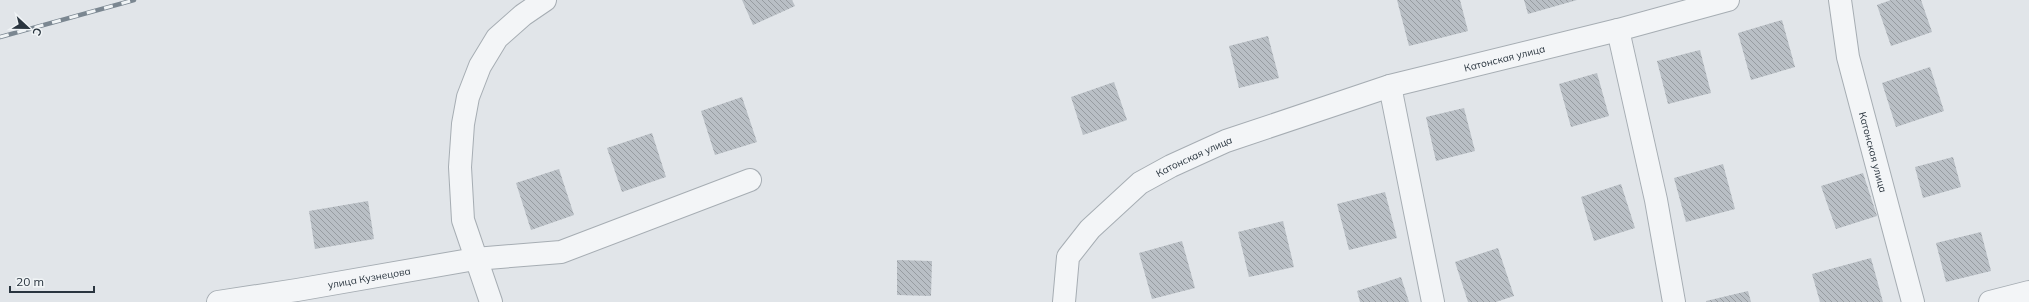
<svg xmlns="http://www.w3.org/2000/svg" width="2029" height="302" viewBox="0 0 2029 302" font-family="Mulish,sans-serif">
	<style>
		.building { fill: url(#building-back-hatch) }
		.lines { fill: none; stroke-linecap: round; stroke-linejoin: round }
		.minor-casing { stroke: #a6adb3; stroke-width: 24 }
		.minor { stroke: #f3f5f7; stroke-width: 22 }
		.rail-casing { stroke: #7b8791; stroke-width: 4.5 }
		.rail { stroke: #f0f4f6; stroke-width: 3; stroke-dasharray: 9; stroke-linecap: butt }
		.labels { text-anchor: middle; stroke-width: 3; stroke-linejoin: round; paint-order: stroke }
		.street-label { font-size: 10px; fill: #2a353f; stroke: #f0f4f6 }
	</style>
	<defs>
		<pattern id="building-back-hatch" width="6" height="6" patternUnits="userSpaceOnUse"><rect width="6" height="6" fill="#b9bfc5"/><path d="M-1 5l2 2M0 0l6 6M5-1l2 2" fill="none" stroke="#979ca1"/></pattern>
	</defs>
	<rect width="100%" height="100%" fill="#e1e5e9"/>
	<g class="building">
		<path d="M 742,0 L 792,0 L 795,6 L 753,25 Z"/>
		<path d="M 1397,0 L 1460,0 L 1468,31 L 1409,46 Z"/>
		<path d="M 1524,0 L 1577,0 L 1528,14 Z"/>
		<path d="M 1891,0 L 1921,0 L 1932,32 L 1891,46 L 1877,5 Z"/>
		<path d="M 1782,20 L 1795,67 L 1751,80 L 1738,33 Z"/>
		<path d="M 1268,36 L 1279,78 L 1239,88 L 1229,46 Z"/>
		<path d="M 1700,50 L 1711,93 L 1668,104 L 1657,61 Z"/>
		<path d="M 1930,67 L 1944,111 L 1896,127 L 1882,83 Z"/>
		<path d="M 1597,73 L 1609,116 L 1571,127 L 1559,84 Z"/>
		<path d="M 1114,82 L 1127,120 L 1083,135 L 1071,97 Z"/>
		<path d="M 742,97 L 757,142 L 715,155 L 701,111 Z"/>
		<path d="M 1464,108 L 1475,151 L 1436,161 L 1426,117 Z"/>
		<path d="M 652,133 L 666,177 L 622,192 L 607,148 Z"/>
		<path d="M 1953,157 L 1961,187 L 1923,198 L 1915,167 Z"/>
		<path d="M 1723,164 L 1735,209 L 1686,222 L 1674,178 Z"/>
		<path d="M 559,169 L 574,215 L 531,230 L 516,183 Z"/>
		<path d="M 1863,173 L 1877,216 L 1836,229 L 1821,186 Z"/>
		<path d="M 1621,184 L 1635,228 L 1594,241 L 1581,197 Z"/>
		<path d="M 1385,192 L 1397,238 L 1349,250 L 1337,204 Z"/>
		<path d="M 368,201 L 374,239 L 315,249 L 309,211 Z"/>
		<path d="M 1283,221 L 1294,267 L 1249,277 L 1238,232 Z"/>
		<path d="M 1981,232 L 1991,271 L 1946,282 L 1936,243 Z"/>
		<path d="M 1182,241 L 1195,288 L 1152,299 L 1139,253 Z"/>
		<path d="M 1498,248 L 1514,296 L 1496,302 L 1468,302 L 1455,262 Z"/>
		<path d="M 1871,258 L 1883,302 L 1820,302 L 1812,274 Z"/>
		<path d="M 897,260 L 932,261 L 931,296 L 897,295 Z"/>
		<path d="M 1401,277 L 1409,302 L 1360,302 L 1357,291 Z"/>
		<path d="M 1748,291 L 1751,302 L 1706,302 L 1706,301 Z"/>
	</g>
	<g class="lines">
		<g class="minor-casing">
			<g id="minor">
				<path id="s1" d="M 1840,0 L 1848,57 L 1913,302"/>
				<path d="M 1618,30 L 1656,200 L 1674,302"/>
				<path id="s2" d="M 218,302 L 297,290 L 475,259 L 561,252 L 750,180"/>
				<path d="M 491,302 L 463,220 L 460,167 L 463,124 L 468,97 L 480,66 L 497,38 L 523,15 L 545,0"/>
				<path id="s3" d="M 1064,302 L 1068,257 L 1090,229 L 1140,183 L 1171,166 L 1226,141 L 1390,86"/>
				<path id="s4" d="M 1433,302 L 1390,86 L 1618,30 L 1728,0"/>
				<path d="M 1990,302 L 2029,292"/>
			</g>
		</g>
		<use href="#minor" class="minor"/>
		<g class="rail-casing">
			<path id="rail" d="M 0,37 L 134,0"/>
		</g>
		<use href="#rail" class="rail"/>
	</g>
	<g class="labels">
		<g class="street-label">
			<text dy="4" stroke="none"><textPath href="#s4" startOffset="338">Катонская улица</textPath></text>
			<text dy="4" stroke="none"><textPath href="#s1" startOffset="156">Катонская улица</textPath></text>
			<text dy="4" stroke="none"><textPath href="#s3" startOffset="209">Катонская улица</textPath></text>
			<text dy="4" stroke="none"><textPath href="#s2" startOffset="153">улица Кузнецова</textPath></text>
		</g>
	</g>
	<g transform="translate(28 28) rotate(112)" stroke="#f0f4f6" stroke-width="3" paint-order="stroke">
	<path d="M0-3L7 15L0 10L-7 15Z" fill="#2a353f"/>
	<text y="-6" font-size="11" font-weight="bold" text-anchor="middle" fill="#2a353f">С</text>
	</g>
	<path d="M10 286v6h84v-6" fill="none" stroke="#2a353f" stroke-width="2"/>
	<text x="16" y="286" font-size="12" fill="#2a353f" stroke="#f0f4f6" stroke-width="3" paint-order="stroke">20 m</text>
</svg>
